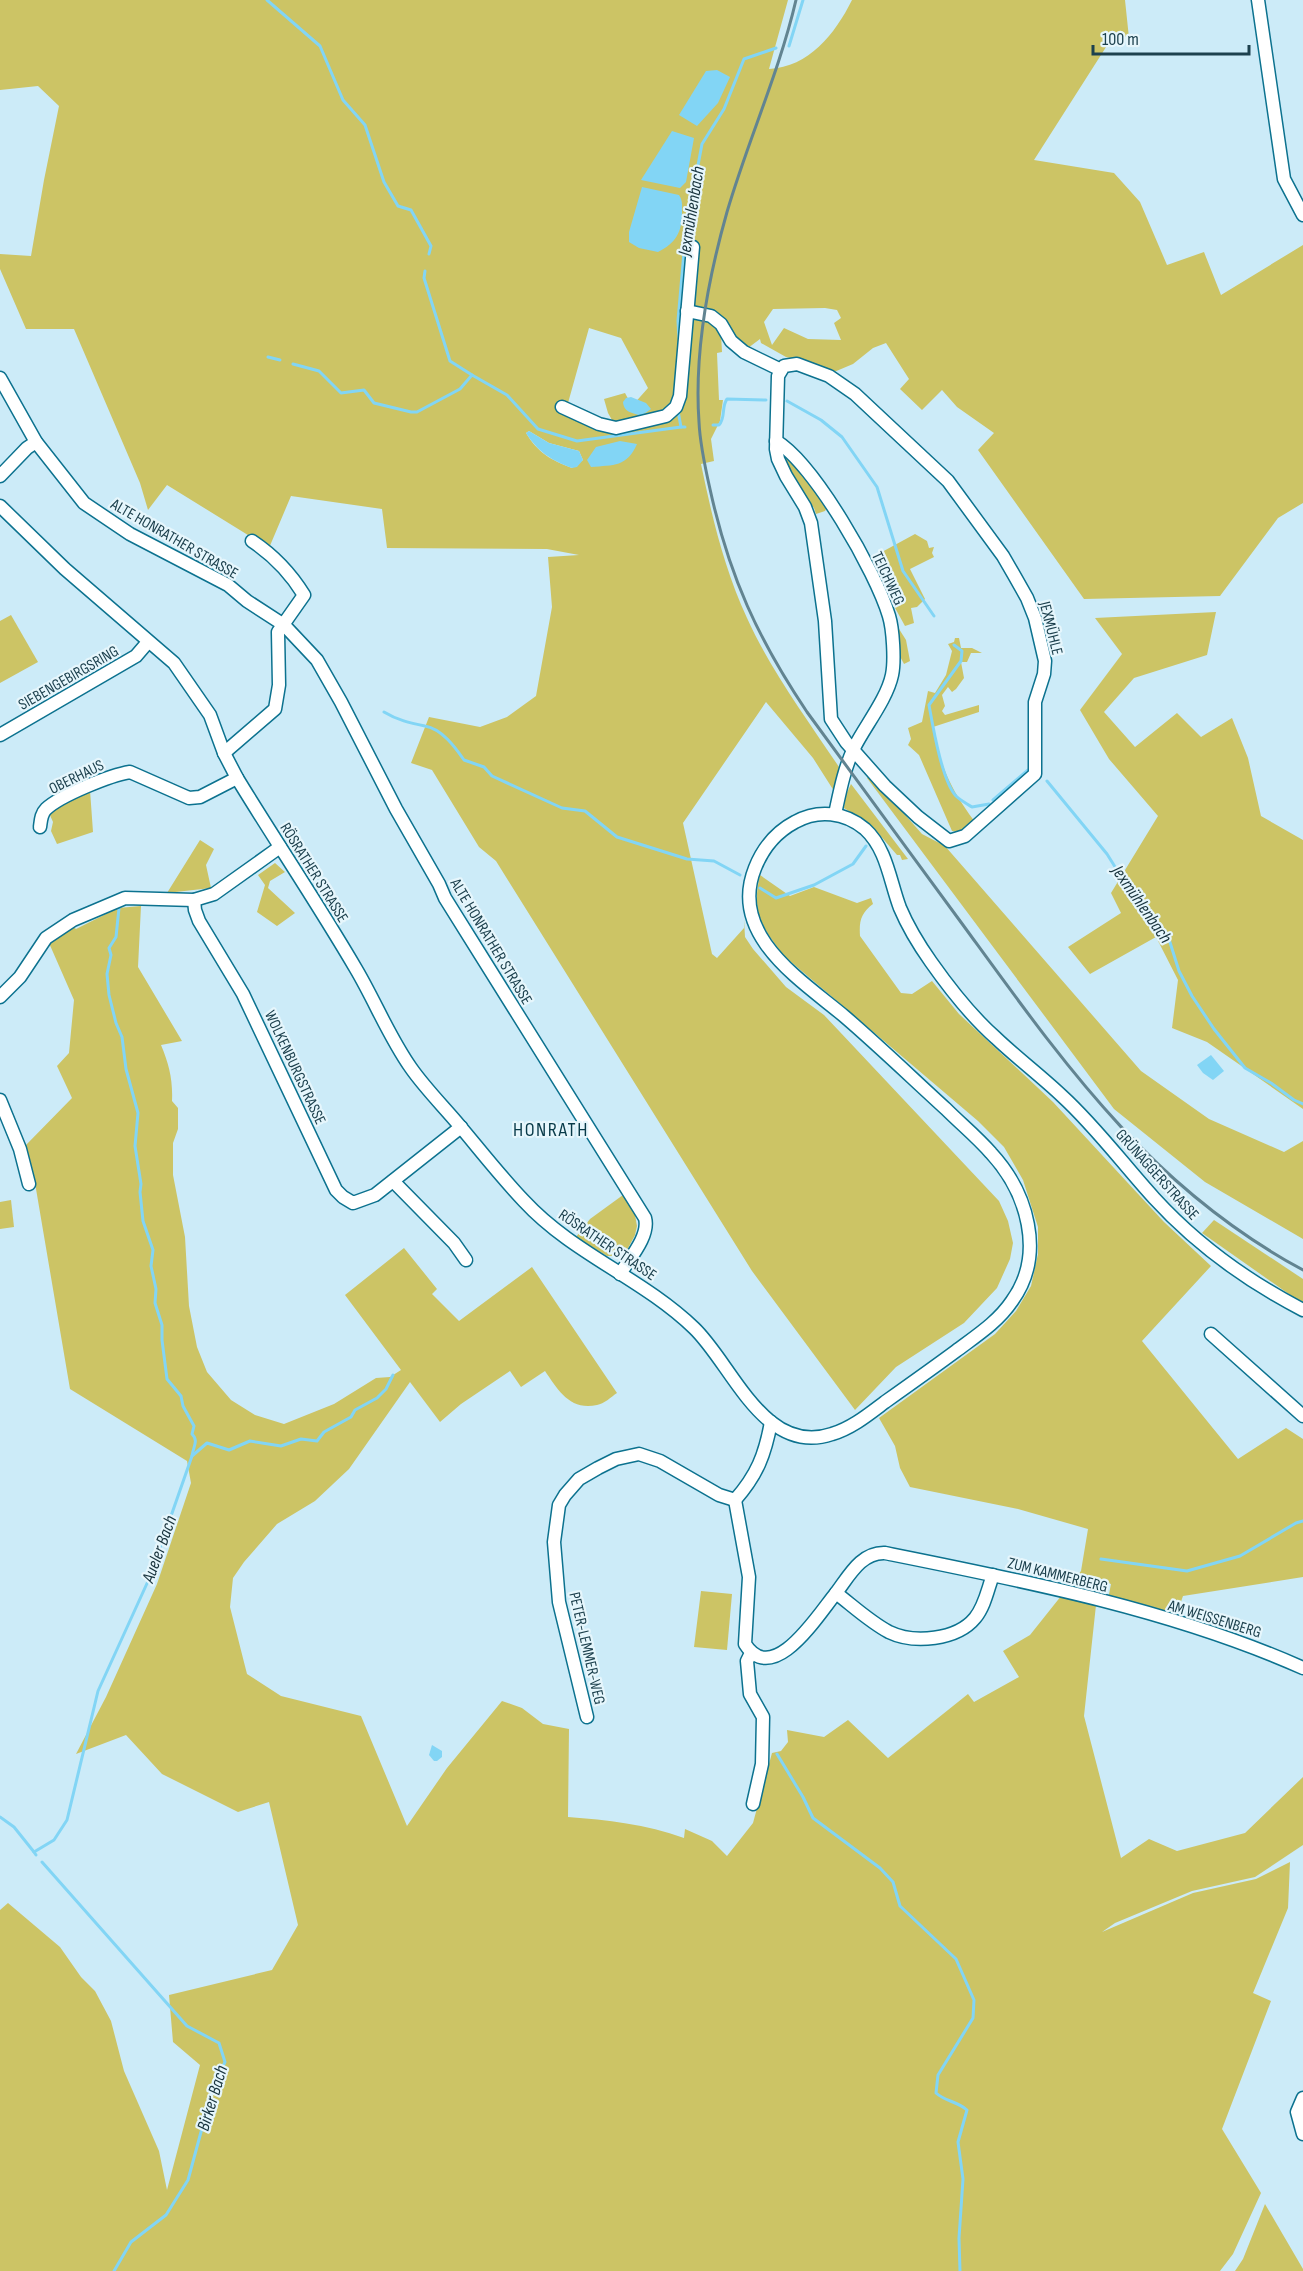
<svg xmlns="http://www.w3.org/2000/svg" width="1303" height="2271" viewBox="0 0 1303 2271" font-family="'Sofia Sans Condensed',sans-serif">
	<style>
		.green { fill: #ccc465; fill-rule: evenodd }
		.water { fill: #82d5f5 }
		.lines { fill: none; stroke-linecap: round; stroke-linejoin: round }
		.stream { stroke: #82d5f5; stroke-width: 3 }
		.minor-casing { stroke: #0c728f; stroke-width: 15 }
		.minor { stroke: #fff; stroke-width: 12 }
		.rail { stroke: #628491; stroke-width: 3 }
		.labels { text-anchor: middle; stroke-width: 4.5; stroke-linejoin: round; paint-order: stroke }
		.street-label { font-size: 16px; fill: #1d414e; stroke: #e6f6fc }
		.water-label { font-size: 18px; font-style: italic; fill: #18333d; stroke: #e6f6fc }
		.quarter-label { font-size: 20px; letter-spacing: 1.5px; fill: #083a49; stroke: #e6f6fc }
	</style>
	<rect width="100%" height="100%" fill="#ccebf8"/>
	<g class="green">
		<path d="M 0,0 L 788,0 L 769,69 C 809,67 835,34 852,0 L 1125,0 L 1129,38 L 1115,33 L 1034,160 L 1114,173 L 1140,202 L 1167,265 L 1204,252 L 1221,295 L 1303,245 L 1303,503 L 1278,518 L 1220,596 L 1084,599 L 978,450 L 994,433 L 957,407 L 942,390 L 922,410 L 900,389 L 909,379 L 886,343 L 873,348 L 853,364 L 834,372 L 815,364 L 786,357 L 761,343 L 760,339 L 748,348 L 728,329 L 721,334 L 722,352 L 717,353 L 719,400 L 723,400 L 720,421 L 711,439 L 714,461 L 701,464 C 712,517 724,568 747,618 C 771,671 807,719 839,767 L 834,791 L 813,758 L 766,702 L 683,823 L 712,954 L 717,958 L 744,928 L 744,920 L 745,937 L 753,949 L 786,987 L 824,1015 L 999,1201 L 1008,1221 L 1013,1243 L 1010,1259 L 997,1288 L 964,1323 L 896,1367 L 855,1410 L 752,1271 L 496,861 L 479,847 L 432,770 L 411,763 L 429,717 L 480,727 L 507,717 L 536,696 L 552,607 L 548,557 L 579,555 L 547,549 L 387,548 L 382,509 L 291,496 L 269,548 L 167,485 L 148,510 L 140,483 L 74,329 L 26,329 L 0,269 L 0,254 L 31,256 L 44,180 L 59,106 L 38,86 L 0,90 ZM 825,308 L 837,310 L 841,318 L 834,323 L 841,340 L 808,339 L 784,328 L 772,345 L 764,322 L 773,309 ZM 589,328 L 621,338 L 648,388 L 632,406 L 625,393 L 604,399 L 608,413 L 616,427 L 563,407 L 568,403 ZM 529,431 L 549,443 L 579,451 L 583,460 L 572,468 C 551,460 538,453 526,433 Z"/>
		<path d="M 781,450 L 823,500 L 827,507 L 825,511 L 816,514 L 814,508 L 783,465 Z"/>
		<path d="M 915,534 L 927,541 L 929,548 L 934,547 L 932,553 L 934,557 L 910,569 L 925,599 L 917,607 L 911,608 L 914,623 L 905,626 L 878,577 L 883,574 L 877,564 L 873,567 L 869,559 Z"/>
		<path d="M 1216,612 L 1207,655 L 1134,678 L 1104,712 L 1135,747 L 1177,713 L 1201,737 L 1232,718 L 1248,758 L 1261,816 L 1303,840 L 1303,1109 L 1207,1042 L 1172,1028 L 1178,980 L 1156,937 L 1090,974 L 1068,947 L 1121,913 L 1111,893 L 1158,816 L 1109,759 L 1080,710 L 1122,654 L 1095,618 Z"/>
		<path d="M 11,615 L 38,662 L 0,683 L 0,621 Z"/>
		<path d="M 894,621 L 906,640 L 910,661 L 904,664 L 894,645 Z"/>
		<path d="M 955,638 L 959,638 L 961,648 L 972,648 L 982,653 L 971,653 L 967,662 L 961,662 L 964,678 L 956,689 L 952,692 L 948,687 L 942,695 L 945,706 L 942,711 L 945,715 L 979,705 L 979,712 L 933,727 C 940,766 951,790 975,822 L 965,833 L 952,831 L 919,755 L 908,745 L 911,739 L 908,728 L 922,722 L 928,691 L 935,693 L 946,675 L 952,651 L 948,644 L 954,642 Z"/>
		<path d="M 870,775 L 922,834 L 945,846 L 1141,1071 L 1209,1119 L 1284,1152 L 1303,1141 L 1303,1239 L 1205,1182 L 1114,1109 L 867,778 Z"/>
		<path d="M 851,784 L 908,859 L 902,860 L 900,855 L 897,855 L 872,826 L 844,808 L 845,797 Z"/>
		<path d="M 90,790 L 93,832 L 57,844 L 51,831 L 53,822 L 49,813 Z"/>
		<path d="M 200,840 L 214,849 L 206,865 L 211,888 L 167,893 Z"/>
		<path d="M 275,863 L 285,872 L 270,881 L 268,888 L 295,913 L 277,926 L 257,912 L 265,885 L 258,875 Z"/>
		<path d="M 760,875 L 790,896 L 814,887 L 857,903 L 871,898 L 873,904 C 861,913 859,921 860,936 L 901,993 L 912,994 L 932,981 L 959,1014 L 1053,1102 L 1164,1222 L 1211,1266 L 1142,1341 L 1238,1459 L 1286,1428 L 1303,1439 L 1303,1577 L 1183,1596 L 1176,1616 L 1108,1599 L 1111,1584 L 1087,1577 L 1080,1600 L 1096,1605 L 1084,1716 L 1121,1858 L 1149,1839 L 1177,1851 L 1245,1833 L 1303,1777 L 1303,1845 L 1255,1877 L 1192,1891 L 1115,1923 L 1102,1932 L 1193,1893 L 1256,1879 L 1290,1862 L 1288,1908 L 1253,1993 L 1271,2001 L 1222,2129 L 1261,2193 L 1233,2254 L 1220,2271 L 0,2271 L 0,1910 L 8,1903 L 60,1947 L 81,1977 L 95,1991 L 111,2021 L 124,2071 L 159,2151 L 167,2190 L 200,2065 L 173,2042 L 169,1995 L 272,1970 L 298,1925 L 269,1802 L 238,1812 L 162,1774 L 126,1735 L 76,1754 L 106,1697 L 157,1584 L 191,1483 L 187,1461 L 70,1389 L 35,1183 L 26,1145 L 72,1098 L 57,1066 L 69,1053 L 74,1000 L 49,943 L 72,926 L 76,929 L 118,908 L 141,906 L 138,967 L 182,1041 L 161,1045 C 169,1064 173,1080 172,1101 L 178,1108 L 178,1129 L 173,1143 L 173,1175 L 185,1237 L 189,1306 L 197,1347 L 207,1372 L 231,1400 L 255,1415 L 284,1424 L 334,1404 L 376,1378 L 390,1377 L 401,1370 L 345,1295 L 404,1248 L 437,1289 L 432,1294 L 459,1321 L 532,1267 L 617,1393 C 611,1397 604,1404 597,1405 C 570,1411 558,1390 545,1371 L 521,1387 L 510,1371 L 461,1404 L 440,1422 L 410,1382 L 349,1469 L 315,1501 L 277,1524 L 244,1562 L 233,1578 L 230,1607 L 247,1674 L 281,1696 L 361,1716 L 407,1826 L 447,1768 L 502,1701 L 522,1708 L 543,1724 L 569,1729 L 568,1817 C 607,1820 646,1824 684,1838 L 685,1829 L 712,1841 L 727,1856 L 753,1823 L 772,1753 L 781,1751 L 788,1742 L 787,1730 L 824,1737 L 848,1720 L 888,1758 L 968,1694 L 974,1702 L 1019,1677 L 1003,1651 L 1030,1635 L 1081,1571 L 1088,1529 L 1018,1509 L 910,1487 L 900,1468 L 895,1446 L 879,1418 L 995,1334 L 1016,1311 L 1031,1286 L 1038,1254 L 1038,1227 L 1023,1180 L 1004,1147 L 978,1121 L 784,956 C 762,927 751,913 760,875 Z"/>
		<path d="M 623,1195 L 635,1215 L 637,1226 L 635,1235 L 626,1252 L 615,1256 L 607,1256 L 576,1237 L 590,1219 Z"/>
		<path d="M 11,1200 L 14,1227 L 0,1229 L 0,1202 Z"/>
		<path d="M 1214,1220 L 1303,1279 L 1303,1304 L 1202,1233 Z"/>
		<path d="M 701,1591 L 732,1594 L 727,1650 L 694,1647 Z"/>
		<path d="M 1265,2204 L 1303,2269 L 1303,2271 L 1235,2271 L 1243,2259 Z"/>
	</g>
	<g class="water">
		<path d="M 717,70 L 730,77 L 718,103 L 697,126 L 679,115 L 706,71 Z"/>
		<path d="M 672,131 L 694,138 L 686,182 L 680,188 L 641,180 Z"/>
		<path d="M 642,187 L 679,195 C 683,201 682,206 682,213 C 682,232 676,243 658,252 L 639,248 L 629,242 L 629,232 Z"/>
		<path d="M 631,397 L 646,403 L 651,409 L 641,416 C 632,412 624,413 623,402 L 626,398 Z"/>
		<path d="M 529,431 L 549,443 L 579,451 L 583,460 L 577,467 L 572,468 C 551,460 538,452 526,433 Z"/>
		<path d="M 620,441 L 637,444 C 627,467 614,465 591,467 L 587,460 L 596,447 Z"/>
		<path d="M 1211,1055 L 1224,1071 L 1213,1080 L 1203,1073 L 1197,1065 Z"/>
		<path d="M 432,1745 L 442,1751 L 442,1757 L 437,1761 L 434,1761 L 429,1755 Z"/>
	</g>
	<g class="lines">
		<g class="stream">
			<path d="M 267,0 L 320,46 L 343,100 L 365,125 L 384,182 L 398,206 L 411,210 L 431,246 L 429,254"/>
			<path d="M 789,46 L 803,0"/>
			<path d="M 425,271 L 424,278 L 450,361 L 472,375"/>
			<path d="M 679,339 L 678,321 L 686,229 L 702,144 L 724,109 L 744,59 L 776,48"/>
			<path d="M 268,357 L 280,360"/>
			<path d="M 293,364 L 319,371 L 341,393 L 364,390 L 374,403 L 411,412 L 417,412 L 460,389 L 472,375 L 507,395 L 538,429 L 577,441 L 681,427"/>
			<path d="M 787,401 L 821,420 L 842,437 L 877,487 L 903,571 L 934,616"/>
			<path d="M 678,411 L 681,427 L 685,427"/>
			<path d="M 713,425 L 719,425 C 726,418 721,407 727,399 L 766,400"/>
			<path d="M 954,645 L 962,651 L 961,661 L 929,705 C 933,727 942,781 956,796 C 960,800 967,804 972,807 L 989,804"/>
			<path d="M 384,712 C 397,720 410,723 425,726 C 442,729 455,747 464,760 L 484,767 L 492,776 L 562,808 L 585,811 L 617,837 L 687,859 L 714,861 L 740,875"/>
			<path d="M 1047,781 L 1107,854 L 1137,902 L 1168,936 L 1179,971 L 1192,996 L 1214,1029 L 1245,1068 L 1271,1083 L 1294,1100 L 1303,1104"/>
			<path d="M 993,800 L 1028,770"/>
			<path d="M 760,888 L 776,898 L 814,885 L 853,864 L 866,846"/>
			<path d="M 119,908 L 116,937 L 109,948 L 111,955 L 107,974 L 109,995 L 116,1023 L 122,1037 L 126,1069 L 138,1113 L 135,1146 L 141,1184 L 140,1192 L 143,1221 L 153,1250 L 151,1266 L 156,1289 L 155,1303 L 162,1325 L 162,1340 L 167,1379 L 181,1396 L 183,1406 L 194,1426 L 192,1434 C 199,1441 193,1447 192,1456"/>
			<path d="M 1101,1559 L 1187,1571 L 1240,1556 L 1296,1523 L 1303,1521"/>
			<path d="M 777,1754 L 803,1797 L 813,1818 L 880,1868 L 893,1882 L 900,1906 L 956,1959 L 974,2000 L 973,2018 L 938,2075 L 936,2093 C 946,2102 957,2101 967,2110 L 958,2142 L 963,2179 L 959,2238 L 960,2271"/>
			<path d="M 0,1817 L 14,1827 L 34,1852"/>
			<path d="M 36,1855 L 34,1852 L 54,1840 L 67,1820 L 98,1691 L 149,1579 L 192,1456 L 207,1443 L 229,1450 L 250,1441 L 281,1446 L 301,1439 L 317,1441 L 324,1432 L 351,1417 L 355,1410 L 377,1398 L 386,1389 L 393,1375"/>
			<path d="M 42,1862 L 187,2026 L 219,2043 L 225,2062 L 214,2084 L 188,2180 L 166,2215 L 131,2242 L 114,2271"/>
		</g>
		<g class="minor-casing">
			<g id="minor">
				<path d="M 1258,0 L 1284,179 L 1303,215"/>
				<path d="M 687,311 L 711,316 L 721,324 L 731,341 L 744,352 L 781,370"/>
				<path d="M 797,364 L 829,376 L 855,394 L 948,481 L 1003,556 L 1014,575 L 1027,598 L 1035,618 L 1045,661 L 1044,674 L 1035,702 L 1035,774 L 965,836 L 949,841 L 918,817 L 885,786 L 846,742 L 831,719 L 825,621 L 811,523 L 805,507 L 786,476 L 778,459 L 776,449 L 778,376 L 784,366 Z"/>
				<path d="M 0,378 L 36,442 L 84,503 L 130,534 L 228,585 L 247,601 L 284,625 L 317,660 L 341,702 L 396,809 L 439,884 L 445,898 L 645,1218 C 650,1236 629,1259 620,1274"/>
				<path d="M 562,407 L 599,424 L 616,428 L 666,416 L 676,407 L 680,396 L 693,247"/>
				<path d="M 776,441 C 814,464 876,572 889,616 C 893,629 895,661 892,675 C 887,699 865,726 854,748 C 844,769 840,791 835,814"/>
				<path d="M 0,476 L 27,448 L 36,442"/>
				<path d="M 0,506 L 65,569 L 174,663 L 210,715 L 224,753 L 237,778 C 276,842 318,904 356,969 C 375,1001 389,1037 411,1068 C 425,1088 443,1106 459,1125 C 480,1150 501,1177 524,1201 C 573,1254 642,1278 694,1328 C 732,1364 764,1457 832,1434 C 852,1428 869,1414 885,1402 C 909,1385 933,1368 956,1351 C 976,1336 998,1322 1012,1301 C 1046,1254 1027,1192 991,1153 C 977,1137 961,1124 946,1109 C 912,1078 879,1046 844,1016 C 801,980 728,935 755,868 C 763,848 776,832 795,822 C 818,809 845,812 865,829 C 887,849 890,882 900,908 C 908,927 919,945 931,962 C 950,989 971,1016 996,1038 C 1017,1058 1041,1076 1062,1096 C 1096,1127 1123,1164 1154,1198 C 1197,1245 1247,1281 1303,1310"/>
				<path d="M 0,735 L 136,656 L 148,642"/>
				<path d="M 224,753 L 275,709 L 279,685 L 278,632 L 304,595 C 291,574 273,555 252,541"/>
				<path d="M 40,827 C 41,820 41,814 46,809 C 61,795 111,775 130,772 L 189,798 L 200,797 L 237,778"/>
				<path d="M 194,900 L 195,910 L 199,921 L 243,994 L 336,1190 L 343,1197 L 353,1203 L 375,1195 L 461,1127"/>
				<path d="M 0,997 L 20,977 L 46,938 L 73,920 L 125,898 L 194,900 L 214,894 L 280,847"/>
				<path d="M 0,1100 L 20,1149 L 29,1184"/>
				<path d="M 393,1181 L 454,1243 L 466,1260"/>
				<path d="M 1211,1334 L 1303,1416"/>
				<path d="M 735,1500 L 749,1577 L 745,1644 C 773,1688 818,1615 836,1593 C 853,1606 870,1622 889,1632 C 914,1644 957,1640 975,1618 C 985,1606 988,1588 993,1575"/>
				<path d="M 735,1500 C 757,1475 765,1455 771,1422"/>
				<path d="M 836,1593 C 849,1576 861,1552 885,1553 C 1025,1581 1173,1610 1303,1668"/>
				<path d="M 751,1653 L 747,1661 L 750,1694 L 763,1717 L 762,1764 L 753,1804"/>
				<path d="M 587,1717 L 559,1602 L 554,1542 L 559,1505 L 565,1495 L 579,1479 L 598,1468 L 616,1459 L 639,1454 L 660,1461 L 719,1495 L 735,1500"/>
				<path d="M 1303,2098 L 1297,2112 L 1303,2134"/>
			</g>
		</g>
		<use href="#minor" class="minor"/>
		<path class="rail" d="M 796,0 C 779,73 748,140 727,212 C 708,279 694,352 699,422 C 700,445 705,467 710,489 C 729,576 758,639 807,712 C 859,784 911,854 963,925 C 1063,1062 1149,1187 1303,1270"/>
	</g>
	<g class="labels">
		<g class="street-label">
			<text transform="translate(175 538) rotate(30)" y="6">ALTE HONRATHER STRASSE</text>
			<text transform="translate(889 578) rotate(65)" y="6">TEICHWEG</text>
			<text transform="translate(1052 628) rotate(76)" y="6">JEXMÜHLE</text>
			<text transform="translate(68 677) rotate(-30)" y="6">SIEBENGEBIRGSRING</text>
			<text transform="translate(76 776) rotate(-26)" y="6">OBERHAUS</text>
			<text transform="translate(315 872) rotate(58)" y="6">RÖSRATHER STRASSE</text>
			<text transform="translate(492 941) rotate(59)" y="6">ALTE HONRATHER STRASSE</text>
			<text transform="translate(296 1067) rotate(65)" y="6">WOLKENBURGSTRASSE</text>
			<text transform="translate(1158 1174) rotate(48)" y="6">GRÜNAGGERSTRASSE</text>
			<text transform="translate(608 1244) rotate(34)" y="6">RÖSRATHER STRASSE</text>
			<text transform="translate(1058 1574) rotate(14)" y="6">ZUM KAMMERBERG</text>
			<text transform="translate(1215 1618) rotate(17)" y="6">AM WEISSENBERG</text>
			<text transform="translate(588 1648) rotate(77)" y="6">PETER-LEMMER-WEG</text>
		</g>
		<g class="water-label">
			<text transform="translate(691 211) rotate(-81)" y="6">Jexmühlenbach</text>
			<text transform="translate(1142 904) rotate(55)" y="6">Jexmühlenbach</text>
			<text transform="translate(159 1549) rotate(-70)" y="6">Aueler Bach</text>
			<text transform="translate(212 2098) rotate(-73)" y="6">Birker Bach</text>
		</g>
		<g class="quarter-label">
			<text x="551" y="1136">HONRATH</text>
		</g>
	</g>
	<path d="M1093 45v9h156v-9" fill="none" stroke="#1d414e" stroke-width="3"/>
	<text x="1102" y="45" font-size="18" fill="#1d414e" stroke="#e6f6fc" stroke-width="4.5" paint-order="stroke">100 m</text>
</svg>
